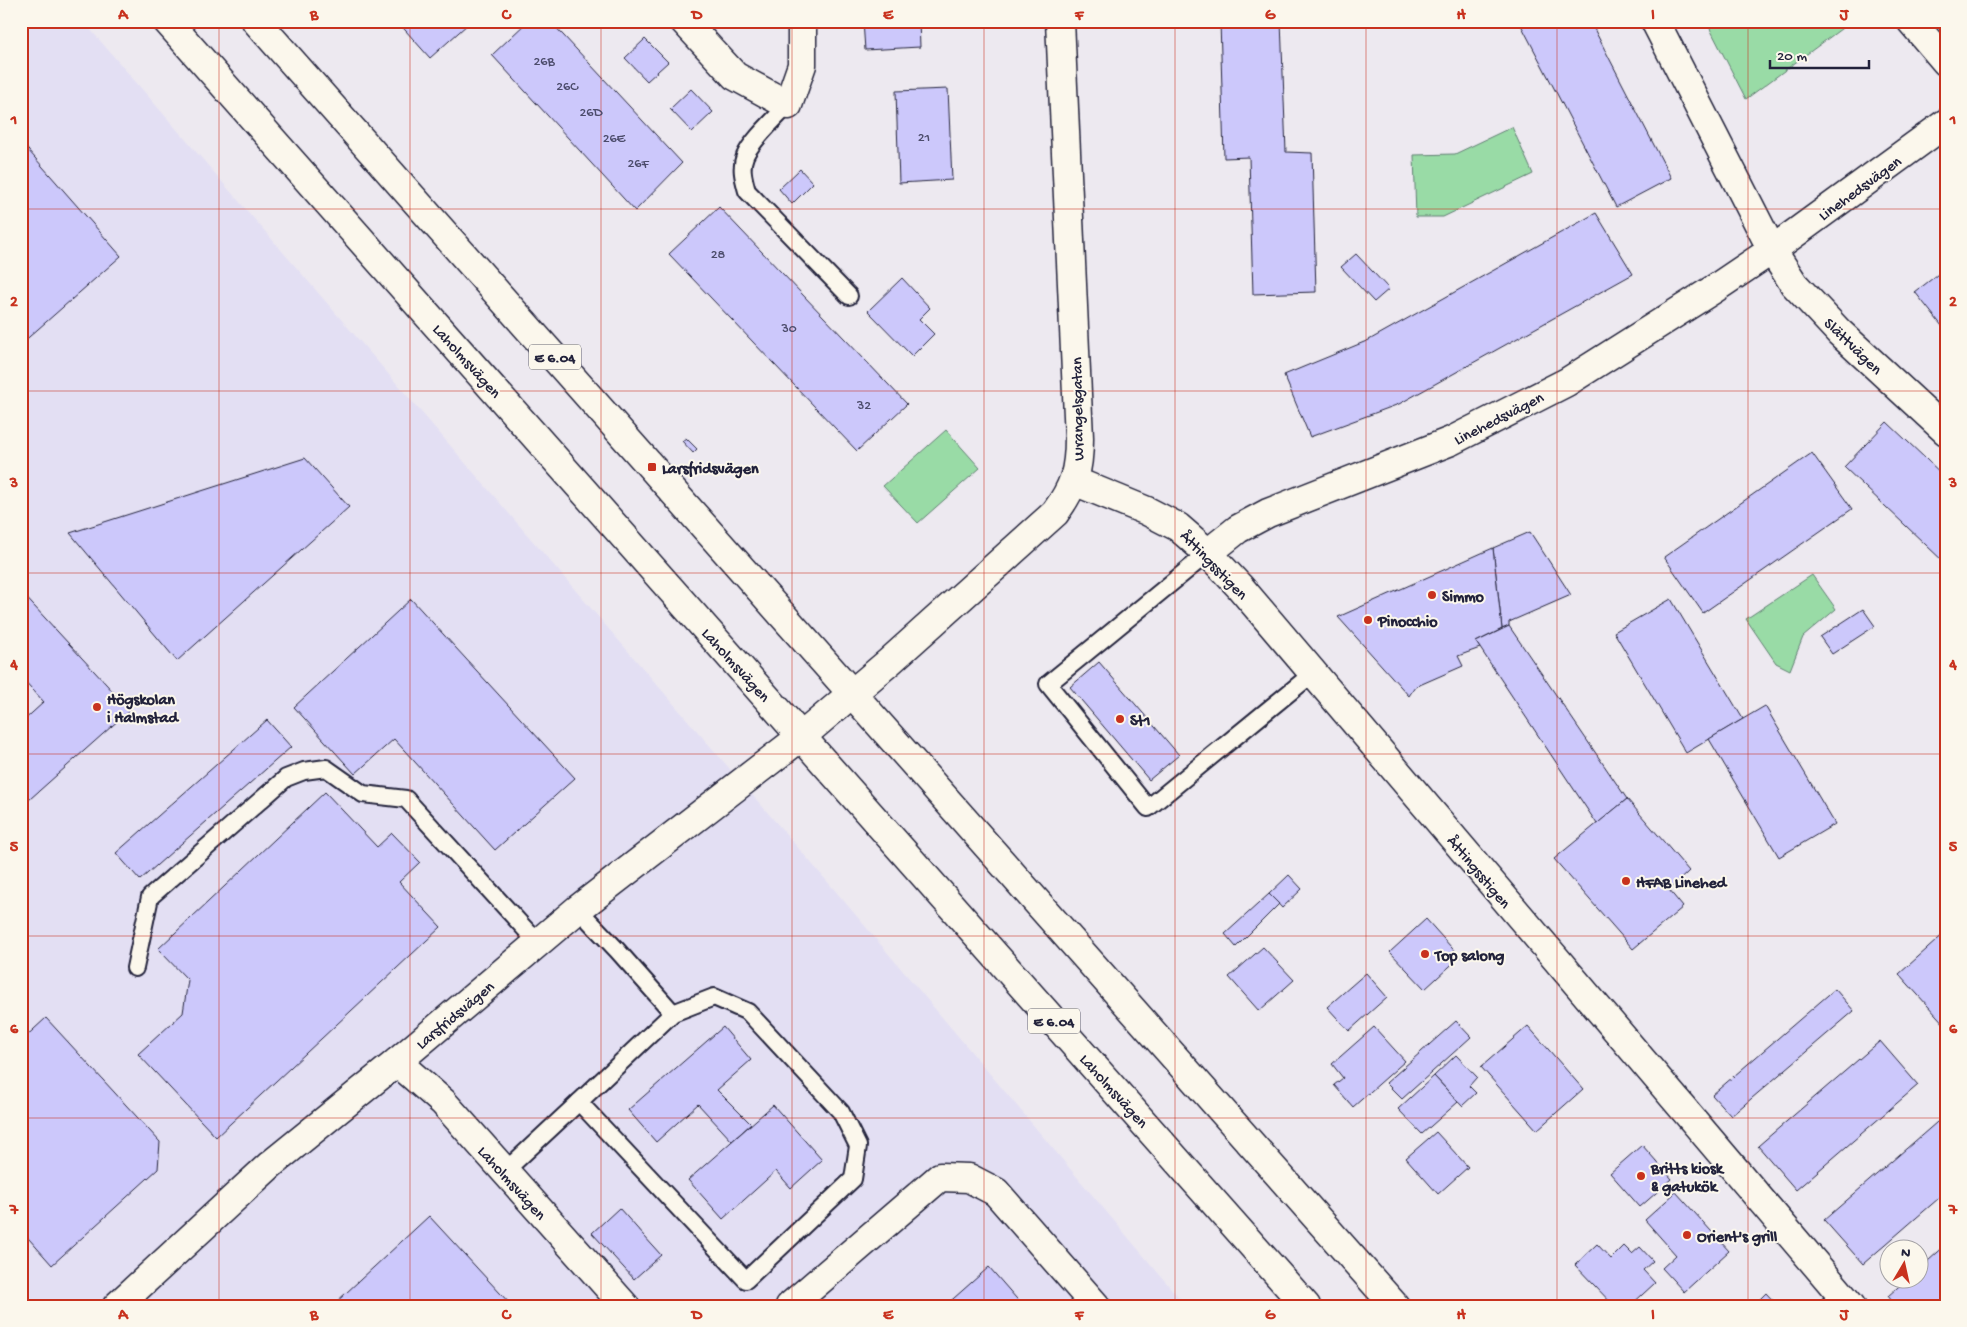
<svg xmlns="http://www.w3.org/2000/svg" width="1967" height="1327" viewBox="0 0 1967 1327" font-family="'Gochi Hand',sans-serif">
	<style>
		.built { fill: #e3dff3 }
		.green { fill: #99dba6; stroke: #5e7e70 }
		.building { fill: #ccc8fb; stroke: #22223b }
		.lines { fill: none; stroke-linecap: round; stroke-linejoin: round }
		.service-casing { stroke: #22223b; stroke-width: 20 }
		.minor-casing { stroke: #22223b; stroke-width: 31 }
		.secondary-casing { stroke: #22223b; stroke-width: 31 }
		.trunk-casing { stroke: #22223b; stroke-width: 31 }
		.service { stroke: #fbf7ec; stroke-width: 16 }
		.minor { stroke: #fbf7ec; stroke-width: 28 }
		.secondary { stroke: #fbf7ec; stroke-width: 28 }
		.trunk { stroke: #fbf7ec; stroke-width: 28 }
		.grid { fill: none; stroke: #c8321e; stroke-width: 1; stroke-opacity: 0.55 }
		.poi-dot { fill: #c8321e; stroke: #fbf7ec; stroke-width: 2 }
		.labels { text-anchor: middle; stroke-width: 4; stroke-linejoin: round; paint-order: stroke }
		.number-label { font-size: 14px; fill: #4c4c6b }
		.shield { fill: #fbf7ec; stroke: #636270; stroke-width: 1 }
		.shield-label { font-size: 15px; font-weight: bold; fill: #22223b }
		.street-label { font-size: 16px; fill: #22223b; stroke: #fbf7ec }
		.poi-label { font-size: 16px; font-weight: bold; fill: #22223b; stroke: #fbf7ec; text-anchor: start }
		.neatline { fill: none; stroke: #c8321e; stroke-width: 2 }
		.grid-label { font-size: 16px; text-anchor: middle; font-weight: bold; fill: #c8321e }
	</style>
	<rect width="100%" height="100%" fill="#ede9f0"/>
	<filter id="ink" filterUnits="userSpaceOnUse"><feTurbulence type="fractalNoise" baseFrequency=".02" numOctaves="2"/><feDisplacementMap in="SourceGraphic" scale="10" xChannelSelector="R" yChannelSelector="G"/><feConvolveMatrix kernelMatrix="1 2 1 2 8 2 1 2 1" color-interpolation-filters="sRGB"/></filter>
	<g filter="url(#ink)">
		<path class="built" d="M 21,21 L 83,21 L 832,887 L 1186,1306 L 21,1306 Z"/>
		<g class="green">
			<path d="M 1706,21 L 1840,21 L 1845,26 L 1746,99 Z"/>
			<path d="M 1512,127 L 1533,174 L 1443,217 L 1416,217 L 1414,155 L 1455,154 Z"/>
			<path d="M 946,430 L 980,468 L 918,523 L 883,486 Z"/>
			<path d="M 1812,575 L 1836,609 L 1803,637 L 1790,670 L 1776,663 L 1746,619 Z"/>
		</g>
		<g class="building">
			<path d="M 397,21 L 466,21 L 468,24 L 430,58 Z"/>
			<path d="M 528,21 L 550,21 L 682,163 L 635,211 L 492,55 Z"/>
			<path d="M 863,21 L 919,21 L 920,47 L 865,50 Z"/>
			<path d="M 1220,21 L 1281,21 L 1286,152 L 1312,153 L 1316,292 L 1253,294 L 1249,157 L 1224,158 Z"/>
			<path d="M 1519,21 L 1590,21 L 1671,178 L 1616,207 Z"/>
			<path d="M 645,39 L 668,62 L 647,81 L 625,58 Z"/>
			<path d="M 691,89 L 713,112 L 692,132 L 670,109 Z"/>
			<path d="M 948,89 L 952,180 L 899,183 L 896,91 Z"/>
			<path d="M 21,142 L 121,256 L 21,344 Z"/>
			<path d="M 800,169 L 813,183 L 792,204 L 779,189 Z"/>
			<path d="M 719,207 L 907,404 L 857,451 L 669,254 Z"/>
			<path d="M 1596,213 L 1633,274 L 1399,404 L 1310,437 L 1284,375 L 1369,340 Z"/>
			<path d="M 1356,254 L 1389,289 L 1374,302 L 1341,267 Z"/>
			<path d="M 1946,268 L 1946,331 L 1915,292 Z"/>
			<path d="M 902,278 L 930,308 L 919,319 L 934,334 L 912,356 L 868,311 Z"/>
			<path d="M 1887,422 L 1946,478 L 1946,564 L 1844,467 Z"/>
			<path d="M 686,438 L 697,449 L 693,453 L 682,441 Z"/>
			<path d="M 1812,453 L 1852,509 L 1703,613 L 1664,557 Z"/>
			<path d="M 305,458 L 349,507 L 177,661 L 70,533 Z"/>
			<path d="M 1530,532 L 1571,595 L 1509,622 L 1509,626 L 1502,629 L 1493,548 Z"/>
			<path d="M 1493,548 L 1502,629 L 1476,642 L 1480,648 L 1458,656 L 1463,666 L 1415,687 L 1409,696 L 1338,617 Z"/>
			<path d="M 21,592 L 130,710 L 21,807 L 21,723 L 44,702 L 21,677 Z"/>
			<path d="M 411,599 L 575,778 L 495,850 L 394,739 L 355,774 L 294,707 Z"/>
			<path d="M 1671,599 L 1743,719 L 1686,753 L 1614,632 Z"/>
			<path d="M 1863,609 L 1875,626 L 1832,654 L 1820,637 Z"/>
			<path d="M 1509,626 L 1627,799 L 1597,824 L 1476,642 Z"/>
			<path d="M 1099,662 L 1179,755 L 1149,780 L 1070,687 Z"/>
			<path d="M 1765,706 L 1835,824 L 1779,857 L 1709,739 Z"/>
			<path d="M 267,720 L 291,747 L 140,880 L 116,853 Z"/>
			<path d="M 325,792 L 377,847 L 392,833 L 420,862 L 399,882 L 441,927 L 216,1137 L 138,1054 L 183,1013 L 188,980 L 158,949 Z"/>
			<path d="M 1627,799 L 1689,871 L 1669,890 L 1683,907 L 1633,949 L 1554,859 Z"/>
			<path d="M 1289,875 L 1302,889 L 1282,908 L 1269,894 Z"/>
			<path d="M 1269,894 L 1279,904 L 1236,947 L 1225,934 Z"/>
			<path d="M 1426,919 L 1460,957 L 1425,989 L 1390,952 Z"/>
			<path d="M 1946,932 L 1946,1026 L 1899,974 Z"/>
			<path d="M 1263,947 L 1294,980 L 1259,1011 L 1229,977 Z"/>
			<path d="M 1366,973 L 1387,997 L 1349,1031 L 1327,1007 Z"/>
			<path d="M 1835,989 L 1854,1011 L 1731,1116 L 1712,1095 Z"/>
			<path d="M 46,1018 L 160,1142 L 158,1169 L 52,1265 L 21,1230 L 21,1041 Z"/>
			<path d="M 1456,1021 L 1471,1037 L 1402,1099 L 1386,1083 Z"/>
			<path d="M 1528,1026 L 1583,1089 L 1537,1130 L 1481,1067 Z"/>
			<path d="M 723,1027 L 751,1060 L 717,1090 L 751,1124 L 732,1141 L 698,1104 L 656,1142 L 628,1110 Z"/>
			<path d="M 1374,1027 L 1405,1061 L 1353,1107 L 1334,1085 L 1343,1078 L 1332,1064 Z"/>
			<path d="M 1880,1041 L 1918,1085 L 1796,1190 L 1758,1146 Z"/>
			<path d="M 1456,1055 L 1477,1077 L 1469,1086 L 1476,1093 L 1462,1106 L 1434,1076 Z"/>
			<path d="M 1434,1076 L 1458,1102 L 1422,1134 L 1398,1109 Z"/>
			<path d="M 773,1105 L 822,1160 L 791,1188 L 776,1171 L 723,1219 L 688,1180 Z"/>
			<path d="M 1944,1116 L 1946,1118 L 1946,1192 L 1863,1264 L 1824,1220 Z"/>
			<path d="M 1436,1132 L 1468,1167 L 1438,1194 L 1406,1158 Z"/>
			<path d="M 1642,1145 L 1672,1179 L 1640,1207 L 1610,1173 Z"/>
			<path d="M 1676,1192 L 1729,1251 L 1684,1292 L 1662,1268 L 1676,1255 L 1645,1220 Z"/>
			<path d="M 619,1208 L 661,1255 L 634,1279 L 592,1233 Z"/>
			<path d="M 429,1216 L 512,1306 L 332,1306 Z"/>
			<path d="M 1597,1244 L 1611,1259 L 1624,1246 L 1632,1254 L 1640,1247 L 1653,1261 L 1643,1270 L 1655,1283 L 1630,1306 L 1614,1306 L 1575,1265 Z"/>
			<path d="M 1946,1245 L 1946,1306 L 1896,1306 L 1888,1296 L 1906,1280 L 1920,1280 L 1920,1268 Z"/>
			<path d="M 989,1267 L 1023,1306 L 945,1306 Z"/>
			<path d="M 1766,1293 L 1778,1306 L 1755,1306 L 1754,1305 Z"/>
		</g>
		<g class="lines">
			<g class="service-casing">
				<g id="service">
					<path d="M 788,105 C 776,118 751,141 745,156 C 740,168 744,180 747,191 L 849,296"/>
					<path d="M 1208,553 L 1048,684 L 1148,808 L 1312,674"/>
					<path d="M 578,909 L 617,950 L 673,1013 L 714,997 L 748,1012 L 841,1112 L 858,1146 L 853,1179 L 746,1280 L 579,1102 L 673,1013"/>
					<path d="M 135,968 L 150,897 L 286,778 L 304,771 L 326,768 L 363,794 L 406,799 L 538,943"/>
					<path d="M 504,1172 L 579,1102"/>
					<path d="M 1828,1306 L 1841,1294"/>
				</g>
			</g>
			<g class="minor-casing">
				<g id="minor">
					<path d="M 684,21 L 735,76 L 788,105 L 802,65 L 802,21"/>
					<path d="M 1655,21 L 1772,250 L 1794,284 L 1839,332 L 1946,431"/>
					<path d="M 1911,21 L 1946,62"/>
					<path d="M 1074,481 L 1147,511 L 1178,527 L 1208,553 L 1240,587 L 1851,1306"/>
					<path d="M 1208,553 L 1238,529 L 1268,513 L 1451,441 L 1567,382 L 1714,289 L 1772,250 L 1946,123"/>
					<path d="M 397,1062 L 443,1102 L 625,1306"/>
					<path d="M 117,1306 L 270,1165 L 397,1062 L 578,909 L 802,736"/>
					<path d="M 790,1306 L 940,1177 L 969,1178 L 996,1192 L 1096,1306"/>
				</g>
			</g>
			<g class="secondary-casing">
				<path id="secondary" d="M 802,736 L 889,662 L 1055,513 C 1074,487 1079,471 1079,438 L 1060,21"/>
			</g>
			<g class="trunk-casing">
				<g id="trunk">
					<path d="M 167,21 L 1306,1306"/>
					<path d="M 256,21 L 1395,1306"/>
				</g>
			</g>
			<use href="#service" class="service"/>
			<use href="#minor" class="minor"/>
			<use href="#secondary" class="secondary"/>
			<use href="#trunk" class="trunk"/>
		</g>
	</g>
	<path class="grid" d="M 219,21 L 219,1306M 410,21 L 410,1306M 601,21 L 601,1306M 792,21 L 792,1306M 984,21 L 984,1306M 1175,21 L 1175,1306M 1366,21 L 1366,1306M 1557,21 L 1557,1306M 1748,21 L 1748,1306M 21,209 L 1946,209M 21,391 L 1946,391M 21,573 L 1946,573M 21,754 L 1946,754M 21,936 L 1946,936M 21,1118 L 1946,1118"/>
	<g class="poi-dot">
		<rect x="647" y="462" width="10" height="10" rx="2.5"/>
		<circle cx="1432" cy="595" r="5"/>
		<circle cx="1368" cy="620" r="5"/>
		<circle cx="97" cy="707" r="5"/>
		<circle cx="1120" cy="719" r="5"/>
		<circle cx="1626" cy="881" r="5"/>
		<circle cx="1425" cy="954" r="5"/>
		<circle cx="1641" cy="1176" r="5"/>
		<circle cx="1687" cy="1235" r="5"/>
	</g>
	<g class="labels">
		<g class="number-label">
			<text x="544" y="65">26B</text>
			<text x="567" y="90">26C</text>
			<text x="591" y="116">26D</text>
			<text x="924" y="141">21</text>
			<text x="614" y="142">26E</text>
			<text x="638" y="167">26F</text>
			<text x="718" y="258">28</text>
			<text x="789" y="332">30</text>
			<text x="864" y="409">32</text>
		</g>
		<g class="shield">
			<rect x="529" y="344.5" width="52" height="25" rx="4"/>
			<rect x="1028" y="1008.5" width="52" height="25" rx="4"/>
		</g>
		<g class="shield-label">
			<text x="555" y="362">E 6.04</text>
			<text x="1054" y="1026">E 6.04</text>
		</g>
		<g class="street-label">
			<text transform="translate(1859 187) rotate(-36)" y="6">Linehedsvägen</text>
			<text transform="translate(1854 345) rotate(44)" y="6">Slättvägen</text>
			<text transform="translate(468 360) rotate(48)" y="6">Laholmsvägen</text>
			<text transform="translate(1076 409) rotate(-91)" y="6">Wrangelsgatan</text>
			<text transform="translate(1498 417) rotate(-27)" y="6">Linehedsvägen</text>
			<text transform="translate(1215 564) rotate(46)" y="6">Åttingsstigen</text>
			<text transform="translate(737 664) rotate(48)" y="6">Laholmsvägen</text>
			<text transform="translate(1480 871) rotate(50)" y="6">Åttingsstigen</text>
			<text transform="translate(454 1014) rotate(-40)" y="6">Larsfridsvägen</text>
			<text transform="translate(1115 1090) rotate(48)" y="6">Laholmsvägen</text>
			<text transform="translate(513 1182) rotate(48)" y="6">Laholmsvägen</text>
		</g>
		<g class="poi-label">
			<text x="662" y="473">Larsfridsvägen</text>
			<text x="1442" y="601">Simmo</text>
			<text x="1378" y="626">Pinocchio</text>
			<text x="107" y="704">Högskolan<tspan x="107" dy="18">i Halmstad</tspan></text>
			<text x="1130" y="725">St1</text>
			<text x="1636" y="887">HFAB Linehed</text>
			<text x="1435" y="960">Top salong</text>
			<text x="1651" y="1173">Britts kiosk<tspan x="1651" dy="18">&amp; gatukök</tspan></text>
			<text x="1697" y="1241">Orient's grill</text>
		</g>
	</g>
	<rect width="1967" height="1327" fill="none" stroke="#fbf7ec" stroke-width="55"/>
	<g transform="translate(1904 1264) rotate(9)"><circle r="24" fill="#fbf7ec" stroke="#a4a2a5"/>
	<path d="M0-4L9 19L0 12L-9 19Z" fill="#c8321e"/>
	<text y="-8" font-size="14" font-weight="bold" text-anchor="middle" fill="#22223b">N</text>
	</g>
	<path d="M1770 60v8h99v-8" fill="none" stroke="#22223b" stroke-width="2.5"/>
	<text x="1777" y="60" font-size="15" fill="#22223b" stroke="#fbf7ec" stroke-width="4" paint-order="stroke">20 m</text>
	<rect x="28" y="28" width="1912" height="1272" class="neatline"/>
	<g class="grid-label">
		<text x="123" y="19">A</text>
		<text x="314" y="19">B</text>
		<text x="506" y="19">C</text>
		<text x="697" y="19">D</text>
		<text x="888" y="19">E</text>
		<text x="1079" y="19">F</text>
		<text x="1270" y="19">G</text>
		<text x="1461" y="19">H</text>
		<text x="1653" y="19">I</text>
		<text x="1844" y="19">J</text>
		<text x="14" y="124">1</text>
		<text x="1953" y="124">1</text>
		<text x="14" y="306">2</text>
		<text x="1953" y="306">2</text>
		<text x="14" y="487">3</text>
		<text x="1953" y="487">3</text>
		<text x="14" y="669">4</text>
		<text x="1953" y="669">4</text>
		<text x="14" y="851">5</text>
		<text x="1953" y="851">5</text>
		<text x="14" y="1033">6</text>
		<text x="1953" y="1033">6</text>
		<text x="14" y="1214">7</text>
		<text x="1953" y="1214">7</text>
		<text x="123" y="1319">A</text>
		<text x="314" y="1319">B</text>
		<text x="506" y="1319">C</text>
		<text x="697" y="1319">D</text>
		<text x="888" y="1319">E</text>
		<text x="1079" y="1319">F</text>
		<text x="1270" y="1319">G</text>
		<text x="1461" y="1319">H</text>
		<text x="1653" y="1319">I</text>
		<text x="1844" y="1319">J</text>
	</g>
</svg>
